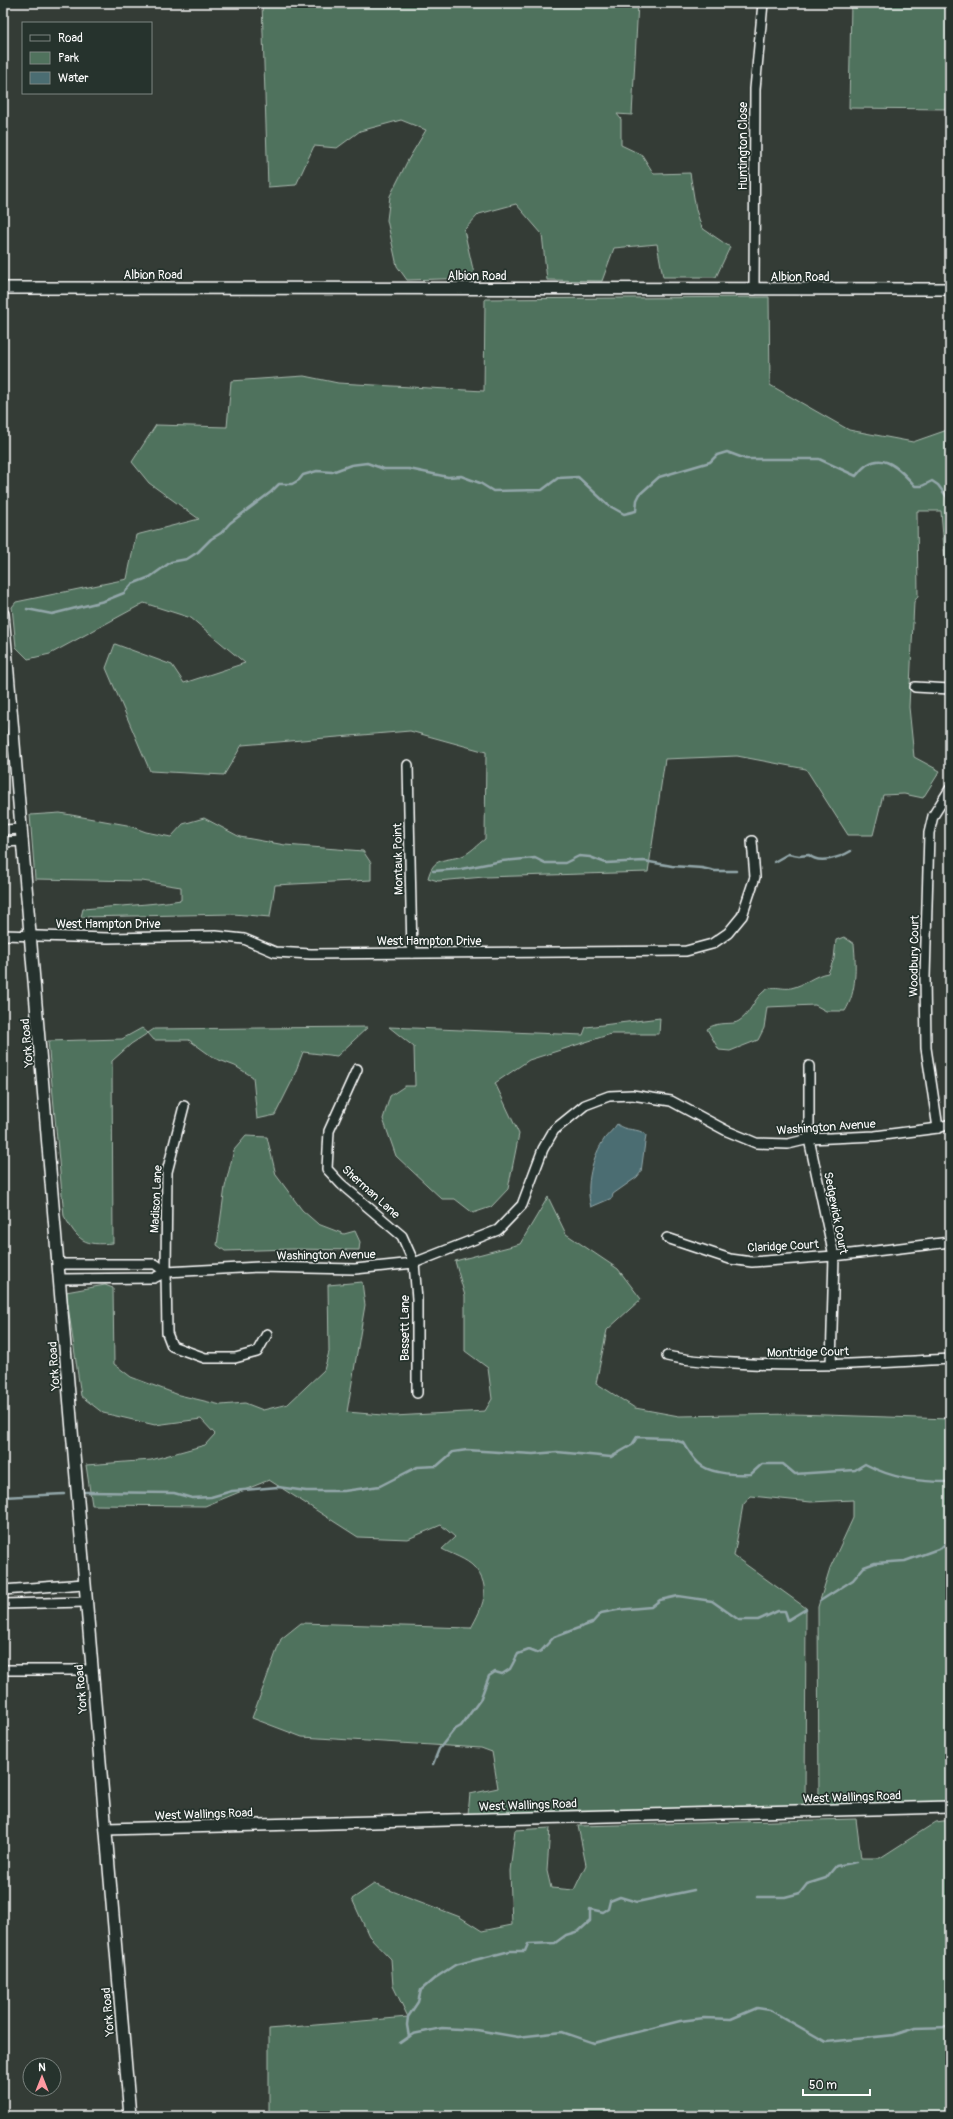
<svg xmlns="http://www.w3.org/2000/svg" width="953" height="2119" viewBox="0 0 953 2119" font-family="Pangolin,sans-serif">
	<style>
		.green { fill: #50725d; stroke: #a8b8ae }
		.water { fill: #4b6d72; stroke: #93a7aa }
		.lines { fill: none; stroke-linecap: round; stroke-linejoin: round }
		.stream { stroke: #93a7aa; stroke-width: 2.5 }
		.minor-casing { stroke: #fff; stroke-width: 12 }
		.tertiary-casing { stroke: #fff; stroke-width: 14 }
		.minor { stroke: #26332d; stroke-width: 9 }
		.tertiary { stroke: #26332d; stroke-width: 11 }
		.labels { text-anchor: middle; stroke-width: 3.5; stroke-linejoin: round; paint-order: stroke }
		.street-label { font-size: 12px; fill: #fff; stroke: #26332d }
	</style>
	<rect width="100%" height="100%" fill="#343c36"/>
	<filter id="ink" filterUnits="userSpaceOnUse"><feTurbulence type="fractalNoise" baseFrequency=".025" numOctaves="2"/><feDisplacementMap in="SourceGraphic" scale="8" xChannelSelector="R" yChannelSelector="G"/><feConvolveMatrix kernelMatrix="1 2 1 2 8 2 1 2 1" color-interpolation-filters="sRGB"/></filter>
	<g filter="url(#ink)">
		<g class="green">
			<path d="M 262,3 L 638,3 L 632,115 L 617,114 L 621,119 L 621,145 L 642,155 L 654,174 L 690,173 L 696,210 L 702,228 L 730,247 L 716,277 L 663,277 L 657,244 L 614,248 L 602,281 L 547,280 L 542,234 L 516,204 L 479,214 L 464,230 L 475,278 L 407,280 L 397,266 L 387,220 L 390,196 L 408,160 L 426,130 L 401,120 L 360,131 L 337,148 L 314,146 L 296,185 L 268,187 Z"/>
			<path d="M 851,3 L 950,3 L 950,109 L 849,108 Z"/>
			<path d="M 769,297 L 770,385 L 849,430 L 913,442 L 950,429 L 950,597 L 948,597 L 941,511 L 917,511 L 918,596 L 914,602 L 909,707 L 914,757 L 940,771 L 923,798 L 904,794 L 883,795 L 873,835 L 848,835 L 806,769 L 737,756 L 665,759 L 648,872 L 484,877 L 438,881 L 428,878 C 434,856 444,862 462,856 C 470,853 478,844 485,839 L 486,752 L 410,731 L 242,745 L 224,775 L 150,771 L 106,668 L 115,644 L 172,665 L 184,683 L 245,663 L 191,618 L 144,603 L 50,654 L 28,659 L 16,647 L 12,607 L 16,602 L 127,579 L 136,535 L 199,519 L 149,483 L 132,462 L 156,425 L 227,427 L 231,381 L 304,376 L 338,383 L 484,391 L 485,299 Z"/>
			<path d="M 60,813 L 127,825 L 146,832 L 171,837 L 183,824 L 204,818 L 240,837 L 285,845 L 363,851 L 371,863 L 371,880 L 275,885 L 270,917 L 233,914 L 81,917 L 83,909 C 115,906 148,905 181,900 L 181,887 L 142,881 L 35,879 L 30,815 Z"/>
			<path d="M 844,937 L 854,944 C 856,965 857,992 845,1011 L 826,1011 L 815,1005 L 767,1007 L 764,1028 L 758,1040 L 730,1051 L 719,1050 L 707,1029 C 719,1020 732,1026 739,1021 C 750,1014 753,1001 762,993 C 773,983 780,990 791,988 C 805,985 814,975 828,973 L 834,959 L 836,940 Z"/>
			<path d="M 660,1018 L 659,1034 L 611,1034 L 529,1060 L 495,1083 L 519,1134 L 508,1189 L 491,1207 L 473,1213 L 455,1199 L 442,1199 L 396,1156 L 383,1119 L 390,1096 L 405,1086 L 415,1086 L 414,1047 L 389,1027 L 583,1035 L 586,1027 Z"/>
			<path d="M 368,1027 L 337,1056 L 303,1052 L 292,1081 L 275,1115 L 257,1119 L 253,1077 L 235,1066 L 214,1058 L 189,1040 L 154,1040 L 148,1033 L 131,1044 L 112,1061 L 113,1243 C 83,1246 79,1241 64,1216 L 48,1041 L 122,1039 L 142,1028 L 148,1033 L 154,1029 Z"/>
			<path d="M 246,1136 L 267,1137 L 276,1175 L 302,1210 L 318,1224 L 344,1234 L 355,1231 L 360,1242 L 359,1250 L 292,1249 L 225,1251 L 217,1245 L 225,1187 L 234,1150 Z"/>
			<path d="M 548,1197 L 566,1234 L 618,1269 L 641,1299 L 607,1330 L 596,1383 L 635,1408 L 679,1416 L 794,1414 L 950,1419 L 950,1801 L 819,1805 L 818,1607 L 830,1568 L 853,1518 L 853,1500 L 811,1502 L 751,1496 L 743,1505 L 734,1556 L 806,1608 L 805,1805 L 468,1814 L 470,1794 L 498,1788 L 492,1752 L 481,1748 L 302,1737 L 252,1718 L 281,1639 L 301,1623 L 471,1628 C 482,1608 493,1587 474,1567 C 467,1559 451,1554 442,1549 L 455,1537 L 441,1525 L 408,1539 L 358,1537 L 269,1480 L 205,1506 L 92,1505 L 86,1465 L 151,1460 L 205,1445 L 215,1434 L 201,1419 L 155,1425 L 103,1413 L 81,1396 L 66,1292 L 105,1285 L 113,1288 L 114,1364 L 131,1377 L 179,1395 L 221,1405 L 245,1403 L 263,1410 L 288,1404 L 324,1370 L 329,1352 L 328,1285 L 362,1282 L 365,1305 L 347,1412 L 394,1416 L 485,1411 L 492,1399 L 488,1368 L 465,1351 L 465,1296 L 455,1261 L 520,1244 Z"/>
			<path d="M 856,1819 L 861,1858 L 880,1858 L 936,1822 L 950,1820 L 950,2116 L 269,2116 L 269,2029 L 408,2017 L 393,1986 L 391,1959 L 369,1936 L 352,1899 L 374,1884 L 460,1917 L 482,1931 L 512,1925 L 510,1871 L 515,1830 L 550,1828 L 547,1871 L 551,1888 L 574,1890 L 586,1865 L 578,1826 Z"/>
		</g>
		<path class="water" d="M 617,1124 C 625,1132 638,1127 646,1135 L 641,1172 L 637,1177 L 613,1194 L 612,1198 L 591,1207 C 585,1185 592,1157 605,1138 C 609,1133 614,1129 617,1124 Z"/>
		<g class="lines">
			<g class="stream">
				<path d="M 27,609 L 52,614 L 104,601 L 124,593 L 132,584 L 150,577 L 171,562 L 187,559 L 198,552 L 211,539 L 221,533 L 230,523 L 271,492 L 279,484 L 292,484 L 299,480 L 303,475 L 317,471 L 332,472 L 351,465 L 367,463 L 384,469 L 409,469 L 448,477 L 461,476 L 480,483 L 493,491 L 542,490 L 558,478 L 578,477 L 608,505 L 624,514 L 636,511 L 637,500 L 640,494 L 659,477 L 710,462 L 717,455 L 727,452 L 746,459 L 819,459 L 856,476 C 878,446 897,466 915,486 L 922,486 L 932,481 L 938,485 L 950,501"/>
				<path d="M 774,862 L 788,854 L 799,856 L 809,855 C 819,865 841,857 851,851"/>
				<path d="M 433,871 L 461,869 L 502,861 L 535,858 L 545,863 L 565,863 L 579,856 L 590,857 L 606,863 L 644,861 L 672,866 L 702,868 L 715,871 L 736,871"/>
				<path d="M 85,1492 L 174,1493 L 192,1498 L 211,1497 L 232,1491 L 278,1487 L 306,1491 L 344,1491 L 380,1486 L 417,1467 L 437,1466 L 453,1452 L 467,1450 L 533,1454 L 557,1452 L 611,1457 L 632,1445 L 637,1437 L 668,1438 L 684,1443 C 689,1451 694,1461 702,1466 C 714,1474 737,1475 751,1474 L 762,1464 L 783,1464 L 795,1474 L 855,1470 L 865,1464 C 893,1479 920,1482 950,1482"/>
				<path d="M 3,1497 L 64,1494"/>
				<path d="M 820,1601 L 853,1580 L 864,1567 L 875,1563 L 905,1561 L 941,1548 L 950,1539"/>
				<path d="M 433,1764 L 439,1749 L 454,1730 L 461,1726 L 480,1700 L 489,1676 L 495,1672 L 502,1674 L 510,1669 L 518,1654 L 529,1650 L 537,1653 L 541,1651 L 554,1637 L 592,1623 L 601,1613 L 617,1610 L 651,1607 L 660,1600 L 678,1596 L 712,1601 L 739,1620 L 758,1620 L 778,1611 L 785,1611 L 788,1620 L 806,1609"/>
				<path d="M 757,1897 L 785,1897 L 800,1893 L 807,1884 L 826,1878 L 836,1866 L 857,1862"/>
				<path d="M 409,2037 L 407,2025 L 408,2017 L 418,2002 L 421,1990 L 435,1978 L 455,1965 L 510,1951 L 525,1951 L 528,1944 L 555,1943 L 566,1935 L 579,1931 L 590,1921 L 590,1909 L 603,1912 L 608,1909 L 610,1901 L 620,1897 L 637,1902 L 694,1890"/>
				<path d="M 400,2043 L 413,2034 L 442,2028 L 477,2030 L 518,2037 L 562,2032 L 594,2043 L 680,2021 L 704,2018 L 731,2019 L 757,2008 L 770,2010 L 826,2042 L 894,2035 L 915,2028 L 950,2027"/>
			</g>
			<g class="minor-casing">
				<g id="minor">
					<path d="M 754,290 L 755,89 L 763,3"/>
					<path d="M 915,687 L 950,689"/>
					<path d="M 408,765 L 412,953"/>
					<path d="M 3,830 L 22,829"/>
					<path d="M 3,842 L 23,841"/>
					<path d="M 3,935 L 108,938 L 216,936 L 244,939 L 275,952 L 311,954 L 686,951 L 712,944 L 728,933 L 742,916 L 755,877 L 752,841"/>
					<path d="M 809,1066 L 809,1139 L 834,1256 L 831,1365"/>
					<path d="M 357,1069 L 329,1131 L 327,1169 L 341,1184 L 402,1236 L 414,1263 L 417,1299 L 417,1393"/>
					<path d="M 184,1106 L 167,1172 L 166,1272 L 167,1333 L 172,1346 L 205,1358 L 235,1358 L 257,1352 L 267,1334"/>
					<path d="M 938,1128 L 926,1048 L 925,977 L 929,833 L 933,816 L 950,789"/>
					<path d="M 667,1238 L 730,1259 L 752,1262 L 834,1256 L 950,1242"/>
					<path d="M 59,1264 L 155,1264 L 166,1272"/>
					<path d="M 61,1279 L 154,1278 L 166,1272 L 259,1267 L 355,1269 L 414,1263 L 498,1230 L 522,1205 L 543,1149 L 554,1130 L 585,1105 L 609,1096 L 632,1095 L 671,1101 L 727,1131 L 756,1143 L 788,1144 L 809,1139 L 875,1136 L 938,1128 L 950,1124"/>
					<path d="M 667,1356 C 689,1361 711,1362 734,1363 C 806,1368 878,1363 950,1359"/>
					<path d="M 3,1590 L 84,1584"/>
					<path d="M 3,1604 L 85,1602"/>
					<path d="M 3,1670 L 92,1670"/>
				</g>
			</g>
			<g class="tertiary-casing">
				<g id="tertiary">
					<path d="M 3,288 L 950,289"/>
					<path d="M 3,614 L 130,2116"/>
					<path d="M 106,1829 L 950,1807"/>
				</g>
			</g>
			<use href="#minor" class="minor"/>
			<use href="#tertiary" class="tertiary"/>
		</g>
	</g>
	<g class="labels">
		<g class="street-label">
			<text transform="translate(743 146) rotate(-90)" y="4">Huntington Close</text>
			<text x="153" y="279">Albion Road</text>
			<text x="477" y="280">Albion Road</text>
			<text x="800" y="281">Albion Road</text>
			<text transform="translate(398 859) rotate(-91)" y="4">Montauk Point</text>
			<text x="108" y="928">West Hampton Drive</text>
			<text x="429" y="945">West Hampton Drive</text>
			<text transform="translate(914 956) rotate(-89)" y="4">Woodbury Court</text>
			<text transform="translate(27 1043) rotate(-95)" y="4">York Road</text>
			<text transform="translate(826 1127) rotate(-4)" y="4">Washington Avenue</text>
			<text transform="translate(371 1192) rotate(42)" y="4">Sherman Lane</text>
			<text transform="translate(156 1199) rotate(-87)" y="4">Madison Lane</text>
			<text transform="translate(836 1213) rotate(79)" y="4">Sedgewick Court</text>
			<text transform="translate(783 1246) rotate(-3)" y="4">Claridge Court</text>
			<text transform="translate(326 1255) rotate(-1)" y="4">Washington Avenue</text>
			<text transform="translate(405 1328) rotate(-90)" y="4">Bassett Lane</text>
			<text transform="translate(808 1352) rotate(-1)" y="4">Montridge Court</text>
			<text transform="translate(54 1366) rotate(-94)" y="4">York Road</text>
			<text transform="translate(81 1689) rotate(-95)" y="4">York Road</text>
			<text transform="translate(852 1797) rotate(-2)" y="4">West Wallings Road</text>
			<text transform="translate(528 1805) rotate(-2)" y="4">West Wallings Road</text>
			<text transform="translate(204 1814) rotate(-2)" y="4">West Wallings Road</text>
			<text transform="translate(108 2012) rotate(-95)" y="4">York Road</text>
		</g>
	</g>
	<rect width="953" height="2119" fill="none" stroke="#26332d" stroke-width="16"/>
	<rect x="8" y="8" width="937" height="2103" fill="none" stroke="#fff" stroke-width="1.5" filter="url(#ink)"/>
	<rect x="22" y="22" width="130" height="72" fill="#26332d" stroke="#7d8581"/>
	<rect x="30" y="35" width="20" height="6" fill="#26332d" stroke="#7d8581"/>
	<text x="58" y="42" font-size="12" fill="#ffffff">Road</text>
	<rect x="30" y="52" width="20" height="12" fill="#50725d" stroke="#7d8581"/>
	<text x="58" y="62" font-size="12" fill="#ffffff">Park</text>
	<rect x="30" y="72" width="20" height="12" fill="#4b6d72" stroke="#7d8581"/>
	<text x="58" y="82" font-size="12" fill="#ffffff">Water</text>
	<g transform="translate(42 2077)"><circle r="19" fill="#26332d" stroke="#7d8581"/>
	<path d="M0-3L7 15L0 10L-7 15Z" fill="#ff9aa2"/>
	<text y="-6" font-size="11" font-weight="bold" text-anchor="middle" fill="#ffffff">N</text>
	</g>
	<path d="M803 2089v6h67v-6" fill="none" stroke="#ffffff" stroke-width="2"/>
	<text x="809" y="2089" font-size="12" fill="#ffffff" stroke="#26332d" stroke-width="3" paint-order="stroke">50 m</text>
</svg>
